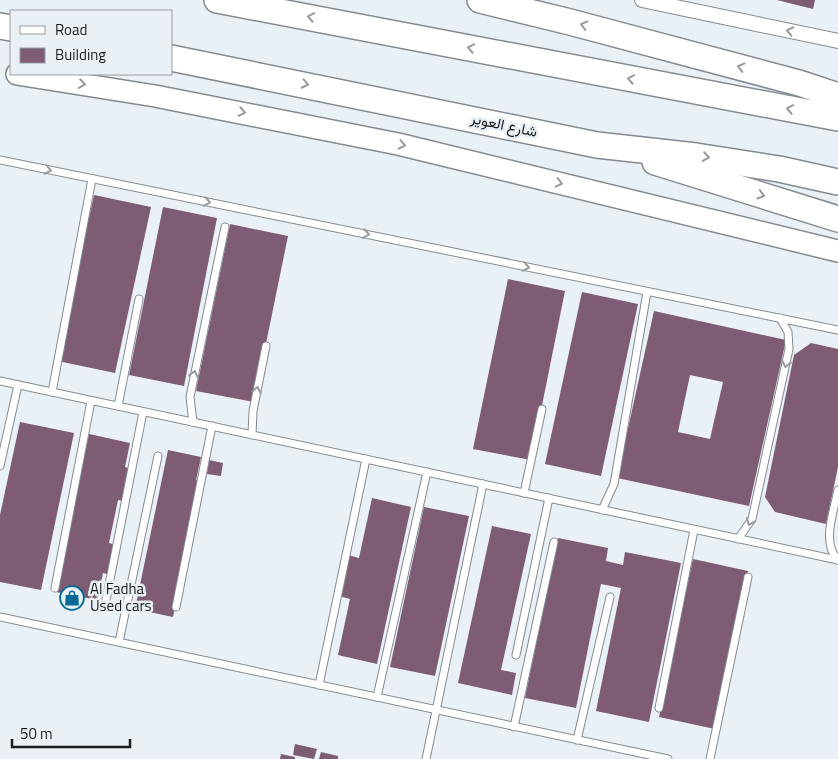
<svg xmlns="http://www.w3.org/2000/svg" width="838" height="759" viewBox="0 0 838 759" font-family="'Titillium Web',Vazirmatn,sans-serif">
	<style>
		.building { fill: #7e5c73; fill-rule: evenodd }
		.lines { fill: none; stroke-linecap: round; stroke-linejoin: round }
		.lane-casing { stroke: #848a90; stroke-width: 9 }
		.street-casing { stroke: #848a90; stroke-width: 16 }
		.primary-casing { stroke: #848a90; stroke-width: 24 }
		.highway-casing { stroke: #848a90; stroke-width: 28 }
		.lane { stroke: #fff; stroke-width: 7 }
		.street { stroke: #fff; stroke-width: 14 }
		.primary { stroke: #fff; stroke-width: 21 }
		.highway { stroke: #fff; stroke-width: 25 }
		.oneway { stroke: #98999b }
		.labels { text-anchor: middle; stroke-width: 5; stroke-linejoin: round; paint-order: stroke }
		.street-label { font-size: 15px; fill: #1b1d20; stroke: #e9f0f6 }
		.poi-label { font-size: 15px; fill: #1b1d20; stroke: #e9f0f6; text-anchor: start }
	</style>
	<rect width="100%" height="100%" fill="#e9f0f6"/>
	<g class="building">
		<path d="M 777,0 L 815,0 L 813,9 Z"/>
		<path d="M 94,195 L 151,207 L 115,373 L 58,361 Z"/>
		<path d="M 163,207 L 217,218 L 184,386 L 129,375 Z"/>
		<path d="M 230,224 L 288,236 L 254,402 L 196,391 Z"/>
		<path d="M 508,279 L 565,291 L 531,460 L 473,449 Z"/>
		<path d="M 582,292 L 638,304 L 601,476 L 545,464 Z"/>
		<path d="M 654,311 L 786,340 L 749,506 L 617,478 ZM 690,375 L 723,382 L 710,439 L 678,432 Z"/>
		<path d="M 811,343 L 838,349 L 838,467 L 826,524 L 775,512 L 765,497 L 794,355 Z"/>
		<path d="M 20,422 L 74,433 L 41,590 L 0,582 L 0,515 Z"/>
		<path d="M 89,434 L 130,443 L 125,467 L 131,469 L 124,501 L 118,500 L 109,543 L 117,545 L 111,575 L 103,573 L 97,600 L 56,592 Z"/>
		<path d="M 168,450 L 201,457 L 196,480 L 202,481 L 173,617 L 135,609 Z"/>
		<path d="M 209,460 L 223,463 L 221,476 L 207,474 Z"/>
		<path d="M 372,498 L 411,507 L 377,664 L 338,655 L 350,599 L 339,596 L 348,555 L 359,558 Z"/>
		<path d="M 424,507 L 469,516 L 435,676 L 390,667 Z"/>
		<path d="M 492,526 L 531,534 L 501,670 L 516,673 L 512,695 L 458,683 Z"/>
		<path d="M 558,538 L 608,548 L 606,561 L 623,565 L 625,552 L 681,563 L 649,722 L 596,711 L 621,588 L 601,584 L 576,708 L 525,698 Z"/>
		<path d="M 693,559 L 748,571 L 715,729 L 659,717 Z"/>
		<path d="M 295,744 L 317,749 L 314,759 L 293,755 Z"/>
		<path d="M 321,752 L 338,756 L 338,759 L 319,759 Z"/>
		<path d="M 281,754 L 295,757 L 295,759 L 280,759 Z"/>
	</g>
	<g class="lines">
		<g class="lane-casing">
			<g id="lane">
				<path d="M 0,160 L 838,330"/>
				<path d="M 0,381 L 838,560"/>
				<path d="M 52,392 L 92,179"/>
				<path d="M 118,406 L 139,299"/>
				<path d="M 193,422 L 190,397 L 225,227"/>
				<path d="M 252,435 L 253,411 L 266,346"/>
				<path d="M 0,466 L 18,385"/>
				<path d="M 524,493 L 542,409"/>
				<path d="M 602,510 L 614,484 L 647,292"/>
				<path d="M 738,539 L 752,519 L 789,349 L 788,332 L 780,318"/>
				<path d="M 838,560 C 821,543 834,511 838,490"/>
				<path d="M 55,588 L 91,401"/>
				<path d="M 106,600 L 143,412"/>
				<path d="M 176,607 L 212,426"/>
				<path d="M 0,617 L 668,759"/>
				<path d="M 119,642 L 158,456"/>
				<path d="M 516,655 L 549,498"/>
				<path d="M 319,685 L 366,459"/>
				<path d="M 377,697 L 427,472"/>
				<path d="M 659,708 L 694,530"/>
				<path d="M 514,727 L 554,542"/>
				<path d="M 577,740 L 610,597"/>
				<path d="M 426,759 L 483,484"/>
				<path d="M 710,759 L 748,577"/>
			</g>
		</g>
		<g class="street-casing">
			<path id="street" d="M 642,0 L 838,41"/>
		</g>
		<g class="primary-casing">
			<path id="primary" d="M 17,74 L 155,96 L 398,144 L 838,251"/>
		</g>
		<g class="highway-casing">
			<g id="highway">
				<path d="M 217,0 L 838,118"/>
				<path d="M 480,0 L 570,22 L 799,83 L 838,96"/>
				<path d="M 0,26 L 11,28"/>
				<path d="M 171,58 L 597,145 L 696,156 L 779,169 L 838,182"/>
				<path d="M 655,162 L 838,219"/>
			</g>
		</g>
		<use href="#lane" class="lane"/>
		<use href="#street" class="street"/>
		<use href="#primary" class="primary"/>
		<use href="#highway" class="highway"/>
	</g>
	<defs><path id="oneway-chevron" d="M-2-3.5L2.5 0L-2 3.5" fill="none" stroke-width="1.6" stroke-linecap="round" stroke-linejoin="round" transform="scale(1.25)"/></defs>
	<g class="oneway">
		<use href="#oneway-chevron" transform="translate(311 17) rotate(-169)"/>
		<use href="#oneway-chevron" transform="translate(584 25) rotate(-165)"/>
		<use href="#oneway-chevron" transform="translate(790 31) rotate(-168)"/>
		<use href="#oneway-chevron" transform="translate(471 48) rotate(-169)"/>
		<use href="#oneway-chevron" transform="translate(741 67) rotate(-165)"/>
		<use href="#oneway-chevron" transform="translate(631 79) rotate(-169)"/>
		<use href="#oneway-chevron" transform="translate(82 84) rotate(9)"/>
		<use href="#oneway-chevron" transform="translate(305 84) rotate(12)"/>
		<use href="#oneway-chevron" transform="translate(790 109) rotate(-169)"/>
		<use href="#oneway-chevron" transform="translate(242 112) rotate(11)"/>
		<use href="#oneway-chevron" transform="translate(402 145) rotate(13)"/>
		<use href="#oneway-chevron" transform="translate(706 157) rotate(9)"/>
		<use href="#oneway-chevron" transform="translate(48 170) rotate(12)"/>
		<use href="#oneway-chevron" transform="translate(559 183) rotate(14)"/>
		<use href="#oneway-chevron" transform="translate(761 195) rotate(17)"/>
		<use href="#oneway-chevron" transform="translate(207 202) rotate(11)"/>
		<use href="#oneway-chevron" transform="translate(366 234) rotate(11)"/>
		<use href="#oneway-chevron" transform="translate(526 267) rotate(11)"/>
		<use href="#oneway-chevron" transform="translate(786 364) rotate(102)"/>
		<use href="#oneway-chevron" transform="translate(194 374) rotate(-78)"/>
		<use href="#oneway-chevron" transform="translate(257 390) rotate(-78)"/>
		<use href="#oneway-chevron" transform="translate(750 522) rotate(114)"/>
	</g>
	<defs>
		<g id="shop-ring" transform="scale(1.25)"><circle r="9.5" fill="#e9f0f6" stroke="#036997" stroke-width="1.5"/><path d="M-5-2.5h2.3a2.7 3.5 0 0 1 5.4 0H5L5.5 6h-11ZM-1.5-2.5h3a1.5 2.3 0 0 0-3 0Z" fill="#036997"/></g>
	</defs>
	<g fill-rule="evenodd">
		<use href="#shop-ring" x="72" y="598"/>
	</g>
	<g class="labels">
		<g class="street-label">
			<text transform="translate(504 125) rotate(12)" y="5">شارع العوير</text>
		</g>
		<g class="poi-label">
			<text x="90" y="594">Al Fadha<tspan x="90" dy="17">Used cars</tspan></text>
		</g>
	</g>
	<rect x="10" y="10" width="162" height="65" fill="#e9f0f6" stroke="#979ca0"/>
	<rect x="20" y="26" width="25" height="8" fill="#ffffff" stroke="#979ca0"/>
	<text x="55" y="35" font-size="15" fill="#1b1d20">Road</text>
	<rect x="20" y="48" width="25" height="15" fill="#7e5c73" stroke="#979ca0"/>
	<text x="55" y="60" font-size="15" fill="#1b1d20">Building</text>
	<path d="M12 739v8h118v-8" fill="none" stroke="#1b1d20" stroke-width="2.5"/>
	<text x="20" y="739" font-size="15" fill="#1b1d20" stroke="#e9f0f6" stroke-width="4" paint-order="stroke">50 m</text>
</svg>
